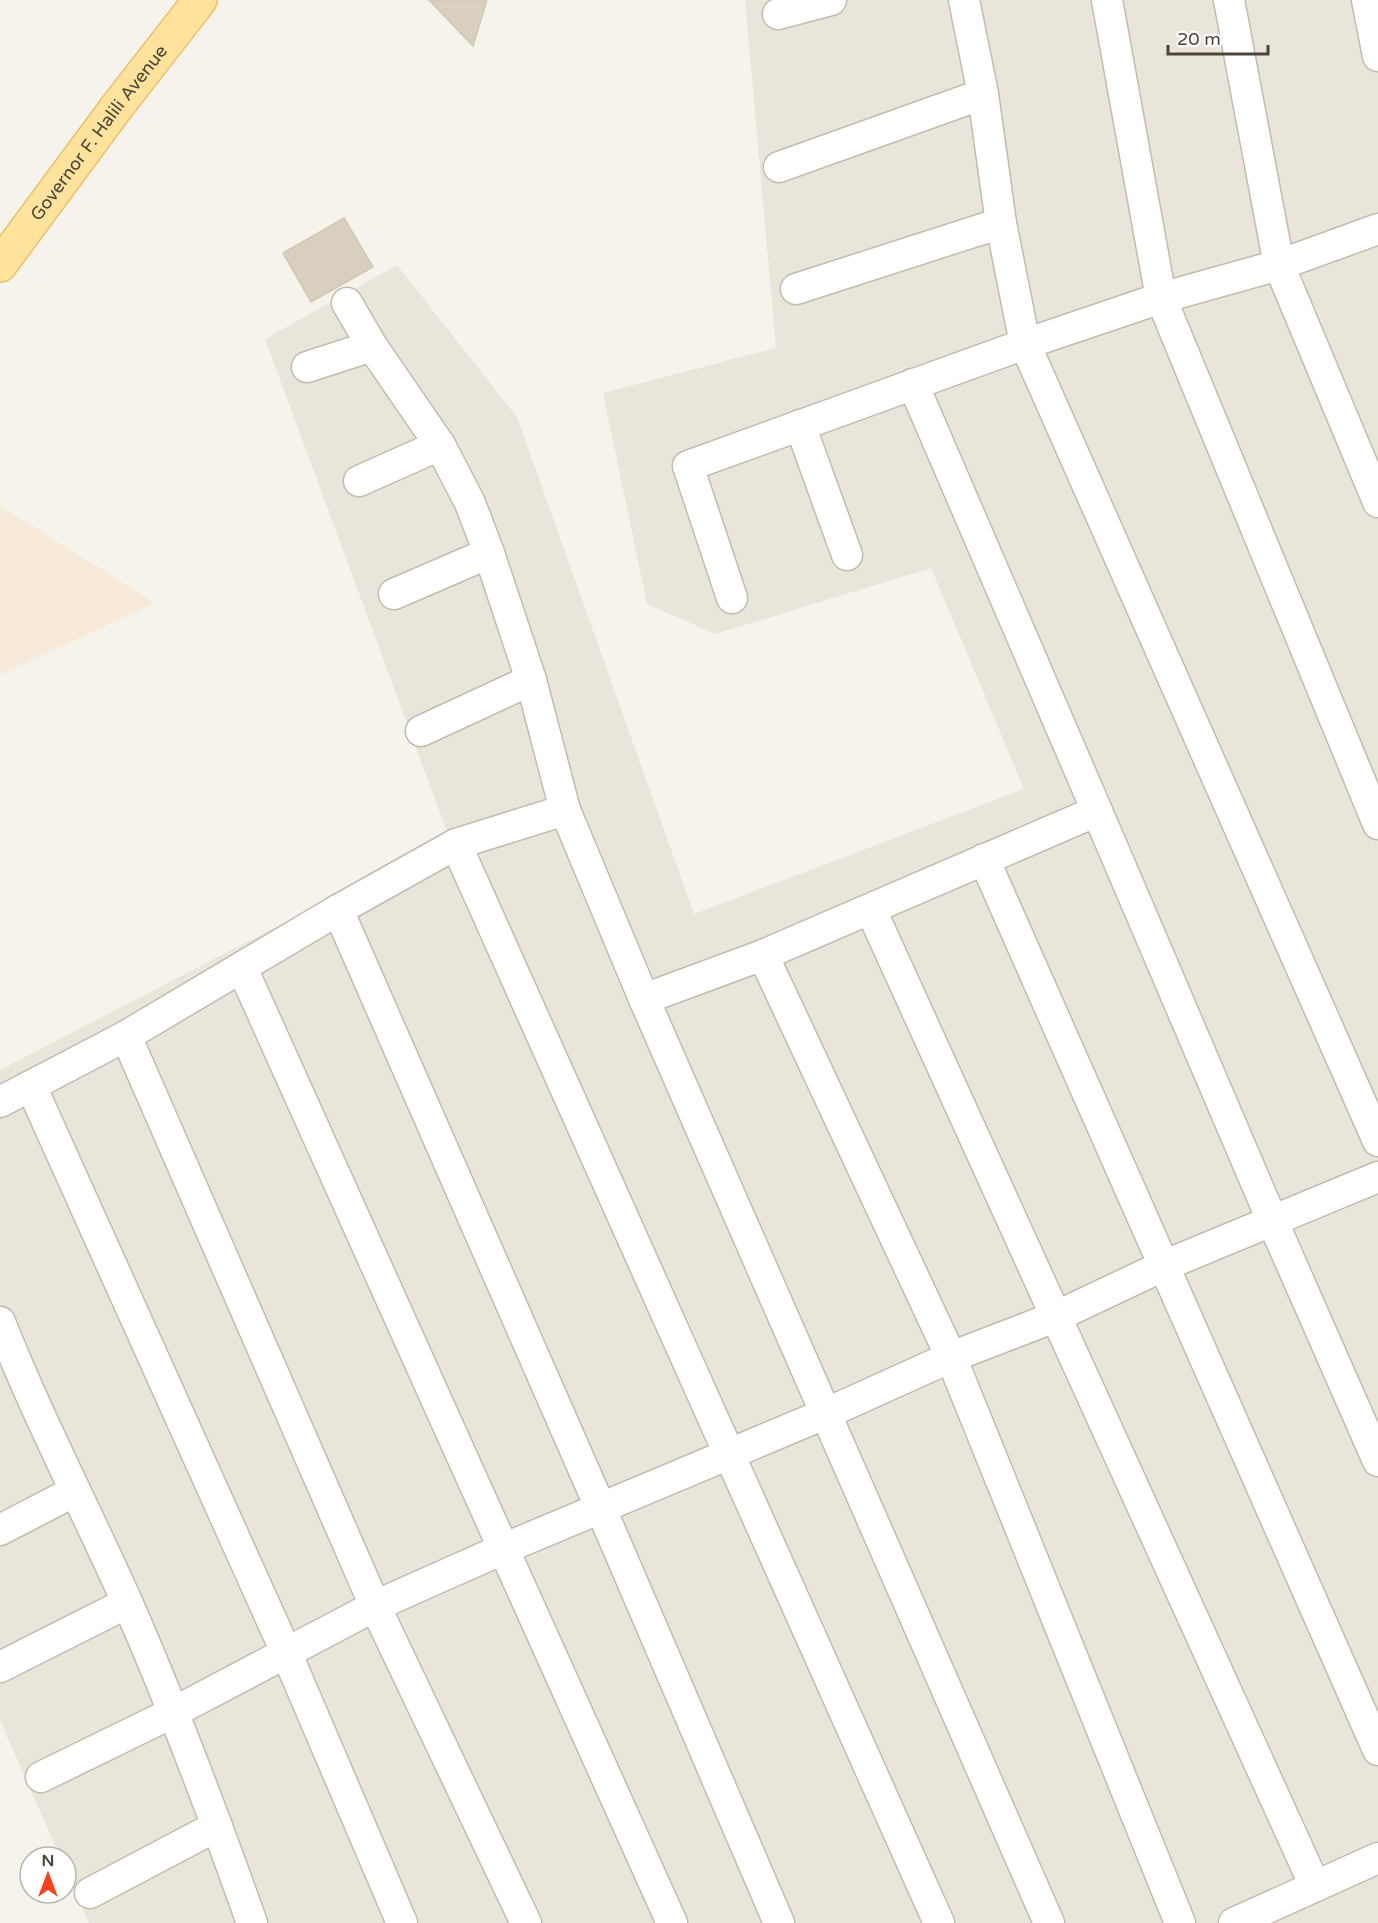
<svg xmlns="http://www.w3.org/2000/svg" width="1378" height="1923" viewBox="0 0 1378 1923" font-family="'Varela Round',sans-serif">
	<style>
		.residential { fill: #eae5da }
		.commercial { fill: #f7ead8 }
		.building { fill: #d8cfc1; stroke: #d3c7b4; stroke-width: 1.5 }
		.lines { fill: none; stroke-linecap: round; stroke-linejoin: round }
		.minor-casing { stroke: #c2bbae; stroke-width: 33 }
		.primary-casing { stroke: #e6c16a; stroke-width: 36 }
		.minor { stroke: #fff; stroke-width: 30 }
		.primary { stroke: #ffe39c; stroke-width: 33 }
		.labels { text-anchor: middle; stroke-width: 4.5; stroke-linejoin: round; paint-order: stroke }
		.street-label { font-size: 18px; fill: #4b4439; stroke: #fff }
	</style>
	<rect width="100%" height="100%" fill="#f6f3ec"/>
	<path class="residential" d="M 745,0 L 1378,0 L 1378,1923 L 89,1923 L 66,1870 L 66,1857 L 60,1857 L 0,1720 L 0,1070 L 449,837 L 265,339 L 397,265 L 517,417 L 694,914 L 1024,789 L 931,568 L 715,634 L 647,604 L 603,393 L 776,348 Z"/>
	<path class="commercial" d="M 0,506 L 155,603 L 0,675 Z"/>
	<g class="building">
		<path d="M 429,0 L 487,0 L 473,46 Z"/>
		<path d="M 344,218 L 373,267 L 311,302 L 283,253 Z"/>
	</g>
	<g class="lines">
		<g class="minor-casing">
			<g id="minor">
				<path d="M 964,0 L 983,94 L 1001,223 L 1025,344 L 1378,1141"/>
				<path d="M 1107,0 L 1161,298 L 1378,824"/>
				<path d="M 1229,0 L 1279,265 L 1378,502"/>
				<path d="M 1367,0 L 1378,56"/>
				<path d="M 778,14 L 831,0"/>
				<path d="M 779,167 L 983,94"/>
				<path d="M 796,289 L 1001,223"/>
				<path d="M 347,303 L 372,346 L 440,445 L 470,503 L 489,553 L 531,680 L 565,810 L 644,999 L 1049,1923"/>
				<path d="M 307,367 L 372,346"/>
				<path d="M 800,425 L 847,555"/>
				<path d="M 359,481 L 440,445"/>
				<path d="M 394,594 L 489,553"/>
				<path d="M 732,598 L 688,466 L 1025,344 L 1161,298 L 1279,265 L 1378,229"/>
				<path d="M 421,731 L 531,680"/>
				<path d="M 1097,811 L 1272,1220 L 1378,1461"/>
				<path d="M 456,844 L 939,1923"/>
				<path d="M 984,859 L 1378,1750"/>
				<path d="M 338,910 L 601,1509 L 779,1923"/>
				<path d="M 871,910 L 1315,1886"/>
				<path d="M 763,955 L 951,1357 L 1180,1923"/>
				<path d="M 242,968 L 672,1923"/>
				<path d="M 644,999 L 763,955 L 1097,811 L 913,384"/>
				<path d="M 126,1036 L 375,1606 L 526,1923"/>
				<path d="M 31,1086 L 286,1652 L 402,1923"/>
				<path d="M 0,1102 L 126,1036 L 338,910 L 456,844 L 565,810"/>
				<path d="M 0,1322 C 38,1418 86,1510 128,1604 C 174,1709 214,1816 252,1923"/>
				<path d="M 0,1530 L 75,1491"/>
				<path d="M 0,1667 L 127,1603"/>
				<path d="M 41,1777 L 174,1712 L 375,1606 L 503,1549 L 827,1413 L 951,1357 L 1055,1317 L 1163,1266 L 1378,1177"/>
				<path d="M 90,1893 L 217,1826"/>
				<path d="M 1234,1923 L 1378,1858"/>
			</g>
		</g>
		<g class="primary-casing">
			<g id="primary">
				<path id="s1" d="M 0,265 L 116,108 L 200,0"/>
			</g>
		</g>
		<use href="#minor" class="minor"/>
		<use href="#primary" class="primary"/>
	</g>
	<g class="labels">
		<g class="street-label">
			<text dy="6" stroke="none"><textPath href="#s1" startOffset="165">Governor F. Halili Avenue</textPath></text>
		</g>
	</g>
	<g transform="translate(48 1875)"><circle r="28" fill="#ffffff" stroke="#b7b4b0" stroke-width="1.5"/>
	<path d="M0-4.5L10 22L0 15L-10 22Z" fill="#fc3f1d"/>
	<text y="-9" font-size="16" font-weight="bold" text-anchor="middle" fill="#4b4439">N</text>
	</g>
	<path d="M1168 45v9h100v-9" fill="none" stroke="#4b4439" stroke-width="3"/>
	<text x="1177" y="45" font-size="18" fill="#4b4439" stroke="#ffffff" stroke-width="4.5" paint-order="stroke">20 m</text>
</svg>
